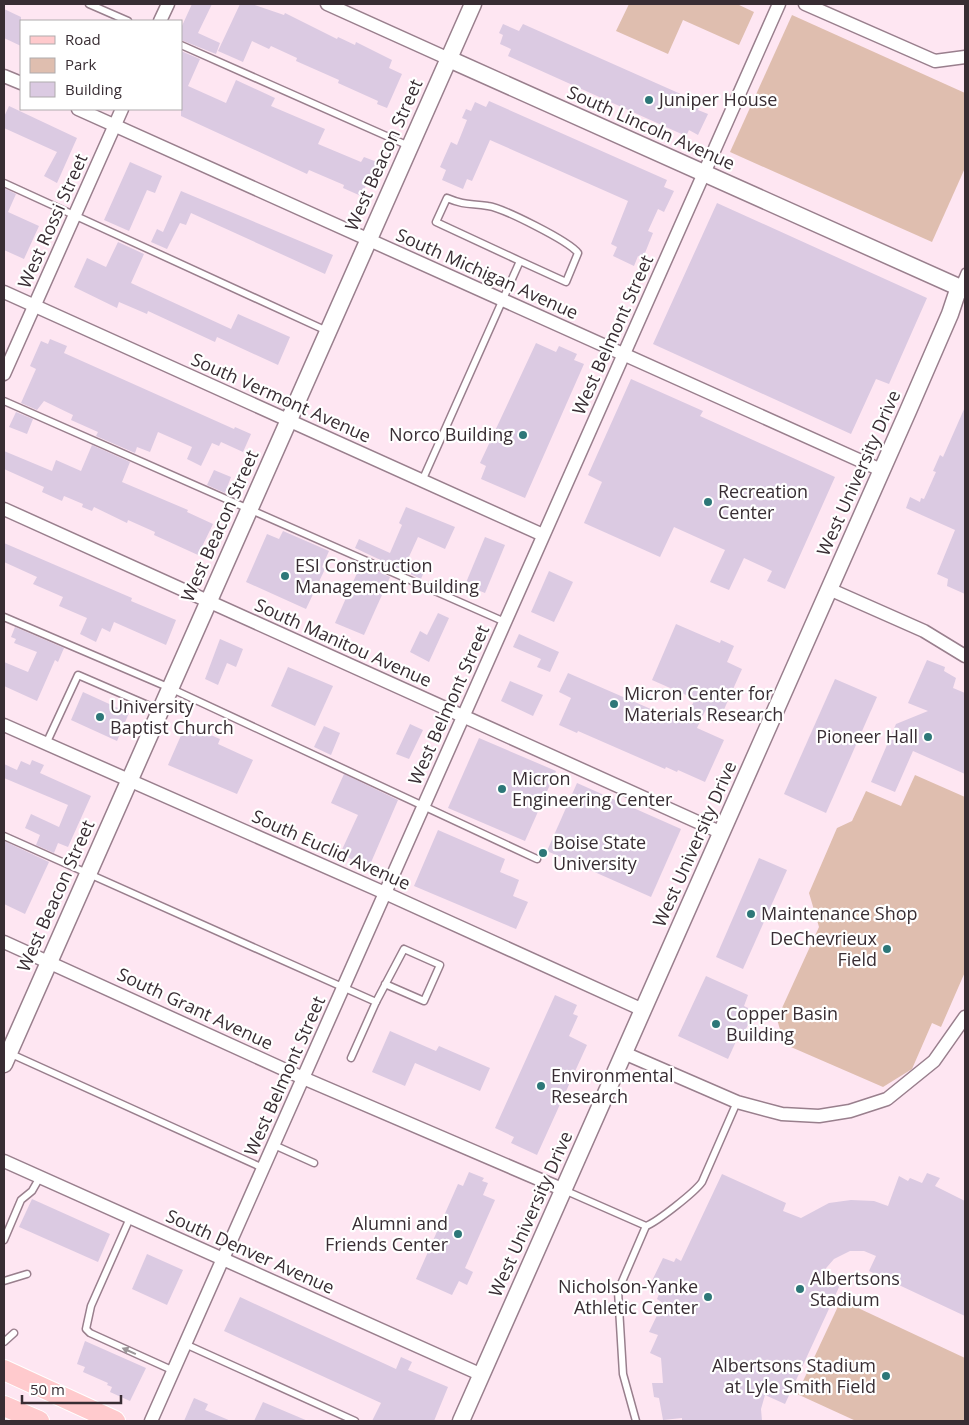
<svg xmlns="http://www.w3.org/2000/svg" width="969" height="1425" viewBox="0 0 969 1425" font-family="'Open Sans',sans-serif">
	<style>
		.green { fill: #dfbeaf }
		.building { fill: #dbcae2 }
		.lines { fill: none; stroke-linecap: round; stroke-linejoin: round }
		.service-casing { stroke: #997f8d; stroke-width: 9 }
		.minor-casing { stroke: #997f8d; stroke-width: 15 }
		.tertiary-casing { stroke: #997f8d; stroke-width: 19 }
		.primary-casing { stroke: #fff; stroke-width: 22 }
		.service { stroke: #fff; stroke-width: 6 }
		.minor { stroke: #fff; stroke-width: 12 }
		.tertiary { stroke: #fff; stroke-width: 16 }
		.primary { stroke: #ffcacd; stroke-width: 20 }
		.oneway { fill: #9c9699 }
		.poi-dot { fill: #2d7778; stroke: #fff; stroke-width: 2 }
		.labels { text-anchor: middle; stroke-width: 4.5; stroke-linejoin: round; paint-order: stroke }
		.poi-label { font-size: 18px; fill: #382d33; stroke: #fff; text-anchor: start }
		.street-label { font-size: 18px; fill: #382d33; stroke: #fff }
	</style>
	<rect width="100%" height="100%" fill="#fee6f2"/>
	<g class="green">
		<path d="M 629,4 L 737,4 L 754,12 L 739,45 L 683,20 L 668,54 L 616,31 Z"/>
		<path d="M 792,15 L 965,93 L 965,168 L 932,242 L 730,152 Z"/>
		<path d="M 915,775 L 965,797 L 965,972 L 941,1027 L 932,1023 L 912,1069 L 883,1087 L 784,1044 L 777,1019 L 819,927 L 809,893 L 837,828 L 852,821 L 866,791 L 901,806 Z"/>
		<path d="M 841,1300 L 965,1358 L 965,1421 L 856,1421 L 797,1394 Z"/>
	</g>
	<g class="building">
		<path d="M 192,4 L 212,4 L 198,33 L 220,43 L 216,54 L 181,40 L 181,28 Z"/>
		<path d="M 240,4 L 252,4 L 284,15 L 285,13 L 337,39 L 338,37 L 355,45 L 356,42 L 392,60 L 389,68 L 402,74 L 387,108 L 377,104 L 378,101 L 338,83 L 339,80 L 296,61 L 297,58 L 271,46 L 269,49 L 252,41 L 243,62 L 218,51 Z"/>
		<path d="M 4,9 L 21,17 L 21,46 L 4,38 Z"/>
		<path d="M 503,24 L 519,31 L 523,24 L 701,103 L 698,110 L 708,114 L 698,135 L 689,130 L 686,136 L 508,56 L 511,49 L 500,44 L 503,35 L 499,33 Z"/>
		<path d="M 181,51 L 200,59 L 188,86 L 226,103 L 236,80 L 275,98 L 271,106 L 325,129 L 318,144 L 361,162 L 364,157 L 377,162 L 361,196 L 343,188 L 344,185 L 309,170 L 307,174 L 181,116 Z"/>
		<path d="M 489,101 L 667,180 L 664,187 L 674,191 L 664,212 L 658,209 L 648,231 L 653,233 L 643,258 L 638,256 L 634,266 L 613,256 L 617,247 L 611,244 L 628,201 L 490,140 L 472,181 L 467,179 L 463,189 L 442,180 L 446,170 L 440,167 L 451,142 L 457,145 L 467,120 L 462,118 L 466,109 L 471,111 L 475,102 L 486,107 Z"/>
		<path d="M 9,106 L 77,138 L 57,183 L 44,176 L 57,152 L 4,128 L 4,117 Z"/>
		<path d="M 130,162 L 162,176 L 155,193 L 147,190 L 129,231 L 104,220 Z"/>
		<path d="M 4,188 L 16,194 L 8,212 L 39,226 L 24,259 L 4,250 Z"/>
		<path d="M 181,191 L 333,255 L 325,274 L 191,213 L 186,225 L 180,223 L 167,249 L 151,242 L 157,229 L 163,232 Z"/>
		<path d="M 717,203 L 927,298 L 889,384 L 876,379 L 851,434 L 653,344 Z"/>
		<path d="M 118,242 L 144,254 L 131,283 L 231,329 L 238,314 L 290,337 L 278,365 L 217,337 L 215,342 L 148,311 L 147,314 L 119,302 L 117,308 L 74,287 L 87,258 L 106,267 Z"/>
		<path d="M 50,339 L 67,346 L 64,353 L 234,429 L 235,427 L 251,434 L 243,452 L 221,442 L 219,446 L 212,443 L 201,466 L 187,459 L 192,447 L 158,432 L 150,452 L 137,447 L 135,453 L 96,436 L 98,432 L 71,420 L 73,415 L 44,401 L 37,410 L 21,403 L 36,369 L 30,366 L 41,341 L 48,344 Z"/>
		<path d="M 536,343 L 556,352 L 559,346 L 577,354 L 574,360 L 584,364 L 525,498 L 481,479 L 486,466 L 480,463 Z"/>
		<path d="M 631,379 L 703,411 L 700,416 L 835,477 L 785,589 L 767,581 L 772,571 L 744,558 L 729,590 L 710,582 L 725,550 L 674,527 L 660,557 L 584,523 L 602,482 L 588,475 Z"/>
		<path d="M 965,407 L 965,594 L 947,586 L 948,579 L 937,574 L 955,530 L 906,508 L 910,497 L 920,502 L 921,498 L 924,499 L 936,472 L 933,471 L 940,455 L 943,457 Z"/>
		<path d="M 16,412 L 33,419 L 27,434 L 9,427 Z"/>
		<path d="M 92,445 L 130,462 L 122,482 L 188,510 L 187,512 L 213,524 L 198,555 L 154,535 L 155,532 L 128,520 L 127,523 L 94,507 L 92,511 L 82,507 L 83,504 L 64,496 L 62,501 L 42,492 L 44,487 L 4,469 L 4,451 L 52,471 L 56,460 L 81,471 Z"/>
		<path d="M 214,470 L 231,477 L 225,493 L 207,485 Z"/>
		<path d="M 406,507 L 455,527 L 445,549 L 418,537 L 408,559 L 426,567 L 421,579 L 355,548 L 359,539 L 390,553 L 402,525 L 399,523 Z"/>
		<path d="M 283,531 L 329,551 L 322,567 L 325,569 L 306,609 L 246,582 L 267,534 L 279,539 Z"/>
		<path d="M 485,537 L 505,545 L 485,593 L 465,585 Z"/>
		<path d="M 4,543 L 132,598 L 131,601 L 176,620 L 166,645 L 114,622 L 110,632 L 102,628 L 96,642 L 80,634 L 87,618 L 59,606 L 63,597 L 33,584 L 37,577 L 4,562 Z"/>
		<path d="M 361,564 L 390,577 L 364,635 L 335,623 Z"/>
		<path d="M 549,571 L 573,582 L 554,622 L 531,612 Z"/>
		<path d="M 438,613 L 449,618 L 429,662 L 410,652 L 420,631 L 427,635 Z"/>
		<path d="M 676,624 L 720,643 L 721,640 L 734,646 L 727,662 L 742,669 L 722,714 L 707,707 L 697,728 L 724,740 L 705,782 L 678,770 L 677,772 L 666,767 L 665,769 L 578,731 L 577,733 L 559,725 L 571,698 L 559,692 L 568,673 L 683,723 L 695,699 L 652,680 Z"/>
		<path d="M 15,627 L 64,648 L 58,662 L 55,660 L 37,701 L 4,686 L 4,662 L 28,672 L 37,652 L 14,643 L 16,639 L 11,637 Z"/>
		<path d="M 519,634 L 559,652 L 550,672 L 537,667 L 541,659 L 513,647 Z"/>
		<path d="M 220,639 L 243,649 L 236,667 L 227,663 L 218,685 L 205,679 Z"/>
		<path d="M 927,660 L 945,667 L 944,671 L 956,678 L 953,688 L 965,693 L 965,774 L 913,751 L 895,792 L 871,782 L 896,724 L 928,711 L 908,703 Z"/>
		<path d="M 288,667 L 333,686 L 315,726 L 271,706 Z"/>
		<path d="M 835,679 L 877,697 L 826,813 L 784,794 Z"/>
		<path d="M 510,681 L 543,695 L 533,716 L 501,701 Z"/>
		<path d="M 83,692 L 129,713 L 117,741 L 71,720 Z"/>
		<path d="M 186,724 L 220,739 L 218,744 L 253,760 L 237,794 L 168,765 Z"/>
		<path d="M 410,724 L 423,730 L 409,759 L 396,754 Z"/>
		<path d="M 324,726 L 340,733 L 331,755 L 314,747 Z"/>
		<path d="M 479,738 L 556,771 L 525,841 L 448,808 Z"/>
		<path d="M 32,760 L 44,765 L 40,773 L 91,796 L 68,847 L 58,843 L 54,853 L 36,845 L 40,835 L 25,828 L 31,814 L 59,827 L 68,805 L 4,778 L 4,764 L 17,770 L 21,761 L 30,765 Z"/>
		<path d="M 344,774 L 398,800 L 369,867 L 340,854 L 358,815 L 331,803 Z"/>
		<path d="M 577,783 L 681,829 L 651,897 L 547,851 Z"/>
		<path d="M 438,830 L 505,859 L 500,872 L 519,880 L 513,896 L 528,902 L 516,929 L 414,886 Z"/>
		<path d="M 4,841 L 49,862 L 25,914 L 4,904 Z"/>
		<path d="M 759,858 L 787,870 L 743,969 L 716,957 Z"/>
		<path d="M 706,976 L 748,995 L 744,1006 L 754,1011 L 742,1038 L 738,1037 L 728,1059 L 678,1036 Z"/>
		<path d="M 555,995 L 577,1005 L 573,1014 L 578,1016 L 569,1036 L 587,1045 L 537,1155 L 511,1143 L 514,1137 L 495,1128 Z"/>
		<path d="M 390,1031 L 436,1051 L 439,1046 L 490,1068 L 480,1091 L 415,1063 L 405,1086 L 372,1072 Z"/>
		<path d="M 469,1172 L 484,1178 L 482,1181 L 488,1183 L 483,1195 L 495,1200 L 465,1268 L 473,1272 L 467,1285 L 459,1281 L 452,1295 L 416,1279 L 458,1184 L 463,1186 Z"/>
		<path d="M 927,1173 L 940,1178 L 935,1186 L 965,1201 L 965,1316 L 869,1271 L 876,1256 L 864,1251 L 850,1251 L 834,1259 L 820,1275 L 840,1285 L 785,1404 L 765,1395 L 761,1409 L 762,1421 L 682,1421 L 682,1418 L 663,1420 L 659,1398 L 654,1397 L 652,1383 L 663,1383 L 661,1358 L 650,1353 L 658,1335 L 649,1332 L 663,1303 L 657,1299 L 659,1294 L 648,1289 L 663,1258 L 674,1262 L 676,1258 L 681,1261 L 722,1174 L 786,1203 L 783,1211 L 801,1218 L 829,1203 L 851,1200 L 874,1201 L 888,1206 L 899,1176 L 908,1181 L 910,1178 L 922,1183 Z"/>
		<path d="M 32,1199 L 110,1234 L 98,1262 L 19,1227 Z"/>
		<path d="M 147,1254 L 183,1270 L 167,1305 L 132,1289 Z"/>
		<path d="M 240,1297 L 396,1369 L 401,1357 L 412,1362 L 408,1370 L 448,1387 L 434,1421 L 372,1421 L 381,1403 L 224,1331 Z"/>
		<path d="M 85,1341 L 146,1368 L 130,1401 L 110,1392 L 112,1387 L 107,1385 L 108,1383 L 83,1372 L 85,1367 L 77,1364 Z"/>
		<path d="M 194,1398 L 208,1404 L 205,1410 L 231,1421 L 184,1421 Z"/>
		<path d="M 263,1402 L 308,1421 L 254,1421 Z"/>
	</g>
	<g class="lines">
		<g class="service-casing">
			<g id="service">
				<path d="M 89,4 L 128,21"/>
				<path d="M 181,45 L 409,146"/>
				<path d="M 4,183 L 327,331"/>
				<path d="M 959,286 L 965,272"/>
				<path d="M 4,401 L 505,622"/>
				<path d="M 422,481 L 520,261 L 566,282 L 578,253 C 569,241 503,208 488,206 C 470,203 466,206 447,198 L 436,222 L 520,261"/>
				<path d="M 4,617 L 170,688 L 537,859"/>
				<path d="M 46,744 L 78,675 L 159,710"/>
				<path d="M 4,836 L 376,1002 L 351,1058"/>
				<path d="M 376,1002 L 404,949 L 440,965 L 424,1001 L 385,984"/>
				<path d="M 9,1053 L 263,1168"/>
				<path d="M 274,1145 L 314,1163"/>
				<path d="M 564,1190 L 646,1226 C 657,1222 695,1192 702,1182 L 737,1102"/>
				<path d="M 130,1218 L 91,1306 L 86,1329 L 90,1333 L 174,1371"/>
				<path d="M 4,1240 L 21,1200 L 32,1191 L 40,1177"/>
				<path d="M 4,1281 L 27,1274"/>
				<path d="M 4,1342 L 14,1333"/>
				<path d="M 185,1344 L 355,1421"/>
				<path d="M 636,1421 L 623,1374 L 618,1291 L 646,1226"/>
			</g>
		</g>
		<g class="minor-casing">
			<g id="minor">
				<path d="M 327,4 L 449,59"/>
				<path d="M 805,4 L 935,61 L 965,57"/>
				<path d="M 160,21 L 168,4"/>
				<path d="M 4,76 L 21,83"/>
				<path d="M 78,109 L 881,470"/>
				<path d="M 4,292 L 543,535"/>
				<path d="M 4,374 L 122,109"/>
				<path d="M 4,509 L 722,833"/>
				<path d="M 829,589 L 924,631 L 965,656"/>
				<path d="M 4,725 L 385,893 L 643,1010"/>
				<path d="M 4,942 L 303,1078 L 564,1190"/>
				<path d="M 624,1053 L 737,1102 L 782,1114 L 819,1116 L 850,1111 L 887,1099 L 934,1061 L 965,1017"/>
				<path d="M 4,1161 L 482,1375"/>
				<path d="M 151,1421 L 779,4"/>
			</g>
		</g>
		<g class="tertiary-casing">
			<g id="tertiary">
				<path d="M 449,59 L 965,290"/>
				<path d="M 4,1064 L 473,4"/>
				<path d="M 461,1421 L 908,411 L 950,314 L 959,287"/>
			</g>
		</g>
		<g class="primary-casing">
			<g id="primary">
				<path d="M 4,1370 L 115,1421"/>
				<path d="M 4,1406 L 39,1421"/>
			</g>
		</g>
		<use href="#service" class="service"/>
		<use href="#minor" class="minor"/>
		<use href="#tertiary" class="tertiary"/>
		<use href="#primary" class="primary"/>
	</g>
	<defs><path id="oneway-solid" d="M-6-.8H1V-3.2L6.5 0L1 3.2V.8H-6Z" transform="scale(1.25)"/></defs>
	<use class="oneway" href="#oneway-solid" transform="translate(129 1351) rotate(-156)"/>
	<g class="poi-dot">
		<circle cx="649" cy="100" r="5"/>
		<circle cx="523" cy="435" r="5"/>
		<circle cx="708" cy="502" r="5"/>
		<circle cx="285" cy="576" r="5"/>
		<circle cx="614" cy="704" r="5"/>
		<circle cx="100" cy="717" r="5"/>
		<circle cx="928" cy="737" r="5"/>
		<circle cx="502" cy="789" r="5"/>
		<circle cx="543" cy="853" r="5"/>
		<circle cx="751" cy="914" r="5"/>
		<circle cx="887" cy="949" r="5"/>
		<circle cx="716" cy="1024" r="5"/>
		<circle cx="541" cy="1086" r="5"/>
		<circle cx="458" cy="1234" r="5"/>
		<circle cx="800" cy="1289" r="5"/>
		<circle cx="708" cy="1297" r="5"/>
		<circle cx="886" cy="1376" r="5"/>
	</g>
	<g class="labels">
		<g class="poi-label">
			<text x="659" y="106">Juniper House</text>
			<text x="513" y="441" text-anchor="end">Norco Building</text>
			<text x="718" y="498">Recreation<tspan x="718" dy="21">Center</tspan></text>
			<text x="295" y="572">ESI Construction<tspan x="295" dy="21">Management Building</tspan></text>
			<text x="624" y="700">Micron Center for<tspan x="624" dy="21">Materials Research</tspan></text>
			<text x="110" y="713">University<tspan x="110" dy="21">Baptist Church</tspan></text>
			<text x="918" y="743" text-anchor="end">Pioneer Hall</text>
			<text x="512" y="785">Micron<tspan x="512" dy="21">Engineering Center</tspan></text>
			<text x="553" y="849">Boise State<tspan x="553" dy="21">University</tspan></text>
			<text x="761" y="920">Maintenance Shop</text>
			<text x="877" y="945" text-anchor="end">DeChevrieux<tspan x="877" dy="21">Field</tspan></text>
			<text x="726" y="1020">Copper Basin<tspan x="726" dy="21">Building</tspan></text>
			<text x="551" y="1082">Environmental<tspan x="551" dy="21">Research</tspan></text>
			<text x="448" y="1230" text-anchor="end">Alumni and<tspan x="448" dy="21">Friends Center</tspan></text>
			<text x="810" y="1285">Albertsons<tspan x="810" dy="21">Stadium</tspan></text>
			<text x="698" y="1293" text-anchor="end">Nicholson-Yanke<tspan x="698" dy="21">Athletic Center</tspan></text>
			<text x="876" y="1372" text-anchor="end">Albertsons Stadium<tspan x="876" dy="21">at Lyle Smith Field</tspan></text>
		</g>
		<g class="street-label">
			<text transform="translate(651 128) rotate(24)" y="6">South Lincoln Avenue</text>
			<text transform="translate(384 155) rotate(-66)" y="6">West Beacon Street</text>
			<text transform="translate(53 221) rotate(-66)" y="6">West Rossi Street</text>
			<text transform="translate(487 274) rotate(24)" y="6">South Michigan Avenue</text>
			<text transform="translate(613 335) rotate(-66)" y="6">West Belmont Street</text>
			<text transform="translate(281 398) rotate(24)" y="6">South Vermont Avenue</text>
			<text transform="translate(859 473) rotate(-66)" y="6">West University Drive</text>
			<text transform="translate(220 526) rotate(-66)" y="6">West Beacon Street</text>
			<text transform="translate(343 643) rotate(24)" y="6">South Manitou Avenue</text>
			<text transform="translate(449 705) rotate(-66)" y="6">West Belmont Street</text>
			<text transform="translate(695 844) rotate(-66)" y="6">West University Drive</text>
			<text transform="translate(331 850) rotate(24)" y="6">South Euclid Avenue</text>
			<text transform="translate(56 896) rotate(-66)" y="6">West Beacon Street</text>
			<text transform="translate(195 1009) rotate(25)" y="6">South Grant Avenue</text>
			<text transform="translate(285 1076) rotate(-66)" y="6">West Belmont Street</text>
			<text transform="translate(531 1214) rotate(-66)" y="6">West University Drive</text>
			<text transform="translate(250 1252) rotate(24)" y="6">South Denver Avenue</text>
		</g>
	</g>
	<rect width="969" height="1425" fill="none" stroke="#382d33" stroke-width="10"/>
	<rect x="20" y="20" width="162" height="90" fill="#ffffff" stroke="#afabad"/>
	<rect x="30" y="36" width="25" height="8" fill="#ffcacd" stroke="#afabad"/>
	<text x="65" y="45" font-size="15" fill="#382d33">Road</text>
	<rect x="30" y="58" width="25" height="15" fill="#dfbeaf" stroke="#afabad"/>
	<text x="65" y="70" font-size="15" fill="#382d33">Park</text>
	<rect x="30" y="82" width="25" height="15" fill="#dbcae2" stroke="#afabad"/>
	<text x="65" y="95" font-size="15" fill="#382d33">Building</text>
	<path d="M22 1395v8h99v-8" fill="none" stroke="#382d33" stroke-width="2.5"/>
	<text x="30" y="1395" font-size="15" fill="#382d33" stroke="#ffffff" stroke-width="4" paint-order="stroke">50 m</text>
</svg>
